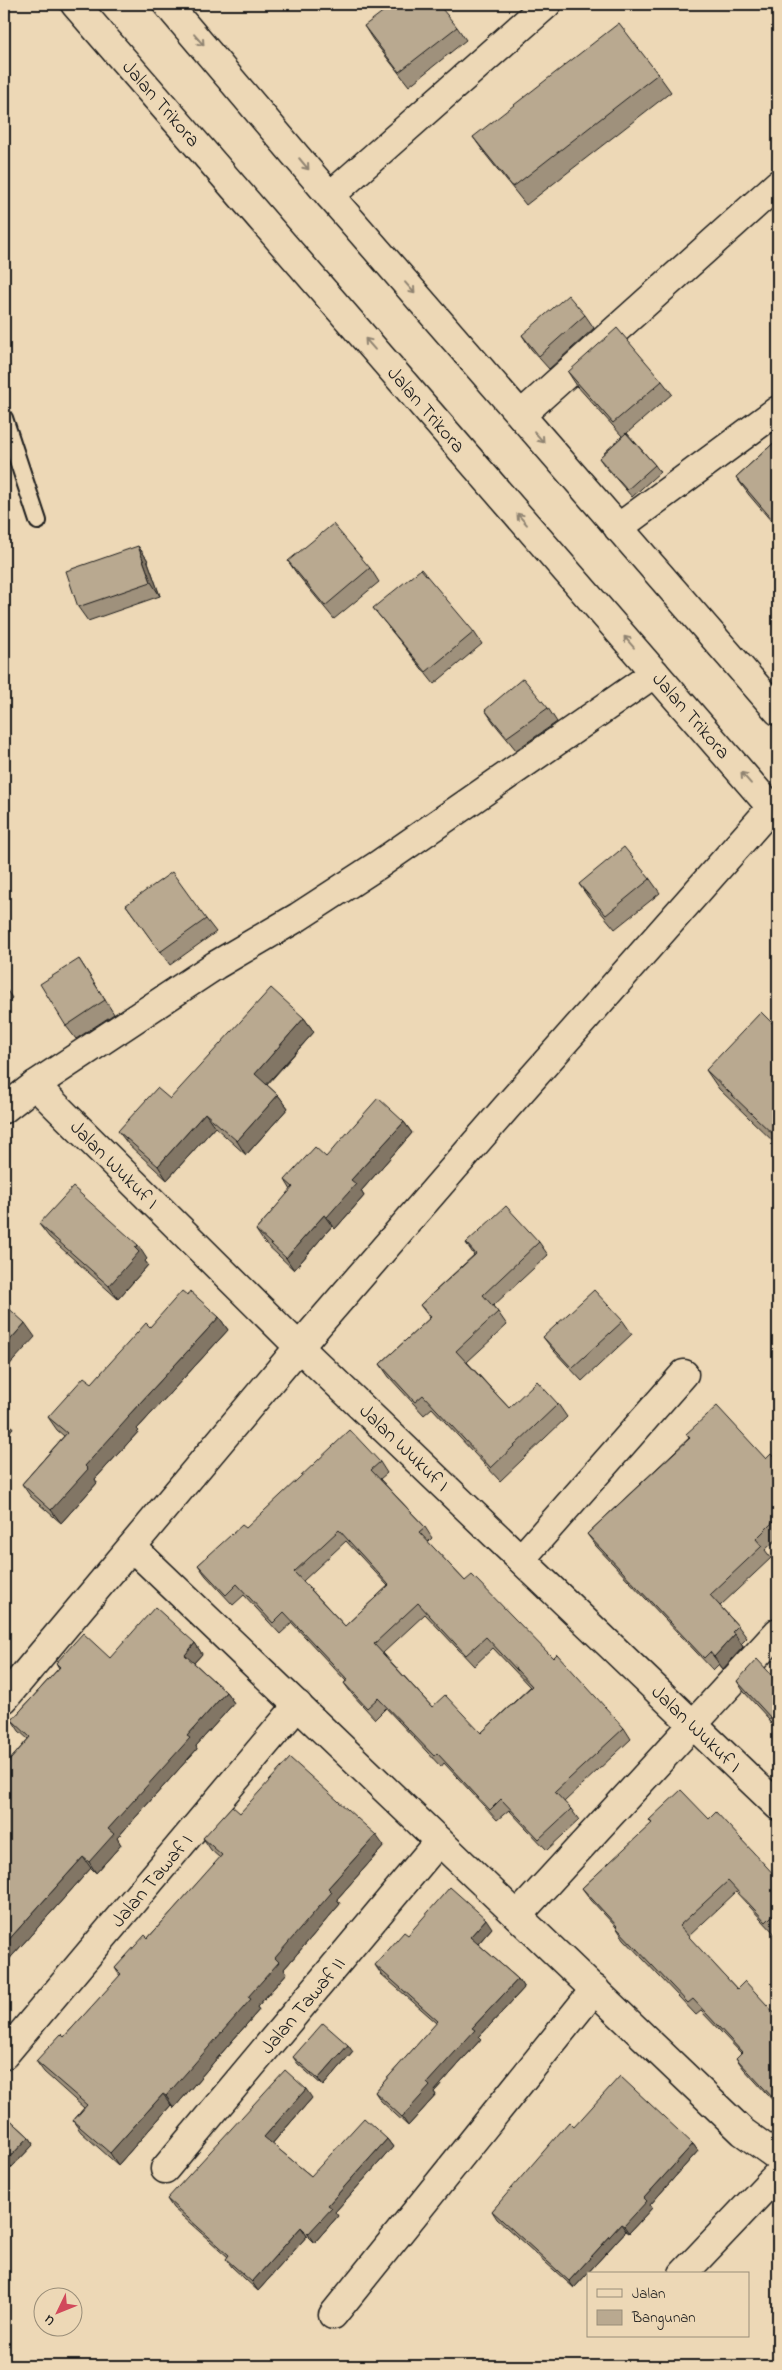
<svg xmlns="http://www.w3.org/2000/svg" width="782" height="2370" viewBox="0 0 782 2370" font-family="'Indie Flower',sans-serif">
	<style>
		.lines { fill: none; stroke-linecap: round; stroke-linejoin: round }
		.lane-casing { stroke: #1c1c1c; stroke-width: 20 }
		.street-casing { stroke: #1c1c1c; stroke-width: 31 }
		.primary-casing { stroke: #1c1c1c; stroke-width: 31 }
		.lane { stroke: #edd8b6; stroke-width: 16 }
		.street { stroke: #edd8b6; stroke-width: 28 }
		.primary { stroke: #edd8b6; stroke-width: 28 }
		.wall { fill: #9f917c; stroke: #1c1c1c; fill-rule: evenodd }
		.shaded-wall { fill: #827665; stroke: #1c1c1c }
		.building { fill: #b9a990; stroke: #1c1c1c; fill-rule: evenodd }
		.oneway { stroke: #8f8371 }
		.labels { text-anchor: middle; stroke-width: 4.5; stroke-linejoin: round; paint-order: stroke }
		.street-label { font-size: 20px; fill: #1c1c1c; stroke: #edd8b6 }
	</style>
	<rect width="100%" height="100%" fill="#edd8b6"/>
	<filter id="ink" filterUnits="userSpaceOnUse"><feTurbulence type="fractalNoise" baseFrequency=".02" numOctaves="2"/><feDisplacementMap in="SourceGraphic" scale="10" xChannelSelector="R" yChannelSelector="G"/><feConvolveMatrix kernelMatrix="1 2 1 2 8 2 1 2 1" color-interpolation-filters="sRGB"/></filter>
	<g filter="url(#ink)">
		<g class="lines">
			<g class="lane-casing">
				<path id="lane" d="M 4,418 L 38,521"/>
			</g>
			<g class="street-casing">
				<g id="street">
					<path d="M 330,196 L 547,4"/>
					<path d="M 521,415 L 778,184"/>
					<path d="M 618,528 L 778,410"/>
					<path d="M 35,1085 L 299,1347 L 778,1806"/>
					<path d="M 4,1109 L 35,1085 L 216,965 L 298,917 L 378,865 L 655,673"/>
					<path d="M 132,1547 L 743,2132 L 778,2157"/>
					<path d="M 521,1559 L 684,1374"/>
					<path d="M 4,1699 L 299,1347 L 505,1109 L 772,807"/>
					<path d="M 518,1915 L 778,1632"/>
					<path d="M 4,2055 L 298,1705"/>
					<path d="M 165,2169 L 439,1841"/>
					<path d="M 683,2274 L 778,2174"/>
					<path d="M 333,2315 L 595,1989"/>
				</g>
			</g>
			<g class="primary-casing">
				<g id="primary">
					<path d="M 75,4 L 778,815"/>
					<path d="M 167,4 L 330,196 L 778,711"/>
				</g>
			</g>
			<use href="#lane" class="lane"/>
			<use href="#street" class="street"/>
			<use href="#primary" class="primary"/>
		</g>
		<g class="wall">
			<path d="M 364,26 L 457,27 L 466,40 L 409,86 L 373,40 Z"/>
			<path d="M 658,74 L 671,92 L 526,205 L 486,155 L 473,137 Z"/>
			<path d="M 585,315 L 594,328 L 549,369 L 531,349 L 522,335 Z"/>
			<path d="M 568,372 L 662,381 L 672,394 L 627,433 L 655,465 L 660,472 L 632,497 L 604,465 L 599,458 L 622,436 L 577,386 Z"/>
			<path d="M 778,439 L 778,529 L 749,495 L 736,477 Z"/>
			<path d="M 138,546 L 147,559 L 160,596 L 88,621 L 78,607 Z"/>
			<path d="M 288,561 L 370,568 L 379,582 L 334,619 L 297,574 Z"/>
			<path d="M 373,608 L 474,632 L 482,644 L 434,684 L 382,619 Z"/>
			<path d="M 548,708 L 557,722 L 516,750 L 494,723 L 485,710 Z"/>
			<path d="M 650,879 L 660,893 L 615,929 L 588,897 L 579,884 Z"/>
			<path d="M 126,905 L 206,919 L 216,932 L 170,965 Z"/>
			<path d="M 79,959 L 114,1014 L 76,1039 L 66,1026 Z"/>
			<path d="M 4,986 L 12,998 L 4,1005 Z"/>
			<path d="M 304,1018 L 314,1032 L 267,1085 L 278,1095 L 288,1108 L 246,1155 L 215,1127 L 167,1180 L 128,1144 L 118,1131 Z"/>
			<path d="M 778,1029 L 778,1146 L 719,1089 L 706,1070 Z"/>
			<path d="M 404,1122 L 412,1133 L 361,1191 L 364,1196 L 335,1229 L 332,1226 L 294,1270 L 264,1242 L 256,1230 L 291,1190 L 285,1180 L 326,1157 Z"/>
			<path d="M 39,1224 L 147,1259 L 145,1261 L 148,1265 L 118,1299 L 49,1237 Z"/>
			<path d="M 539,1242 L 548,1255 L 493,1306 L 498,1312 L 507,1325 L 467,1362 L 509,1408 L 558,1404 L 567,1417 L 500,1481 L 432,1408 L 424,1415 L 389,1377 L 380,1364 L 430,1318 L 420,1305 L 474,1255 L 466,1243 Z"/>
			<path d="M 187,1295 L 219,1317 L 228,1330 L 137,1429 L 139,1431 L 95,1479 L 97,1483 L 61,1523 L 31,1497 L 22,1484 L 64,1436 L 57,1430 L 48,1417 L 92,1383 L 150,1327 Z"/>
			<path d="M 623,1321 L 632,1334 L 582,1381 L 553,1350 L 543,1337 Z"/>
			<path d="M 686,1434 L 766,1459 L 778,1461 L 778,1538 L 765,1550 L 771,1558 L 720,1606 L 738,1626 L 747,1638 L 741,1644 L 743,1647 L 723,1669 L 719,1664 L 713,1670 L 596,1546 L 587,1534 L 689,1438 Z"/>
			<path d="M 380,1462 L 387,1473 L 380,1479 L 425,1527 L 432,1538 L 428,1542 L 465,1581 L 553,1658 L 624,1728 L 631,1739 L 564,1802 L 571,1809 L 579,1820 L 547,1850 L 509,1810 L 497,1820 L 444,1763 L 441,1767 L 386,1708 L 375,1719 L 352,1694 L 344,1683 L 346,1681 L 292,1623 L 280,1634 L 244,1595 L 233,1605 L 206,1576 L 198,1565 L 246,1528 ZM 346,1541 L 388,1586 L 345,1626 L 303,1581 ZM 425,1614 L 474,1666 L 493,1648 L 530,1687 L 481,1733 L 432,1707 L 383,1653 Z"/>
			<path d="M 195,1643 L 202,1654 L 194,1663 L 226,1692 L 234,1703 L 196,1746 L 197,1749 L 117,1838 L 121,1845 L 96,1873 L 91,1868 L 4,1965 L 4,1767 L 28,1739 L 19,1731 L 12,1720 L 59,1668 L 56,1663 L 110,1658 Z"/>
			<path d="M 737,1681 L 778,1682 L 778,1733 L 768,1720 L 769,1719 L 744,1692 Z"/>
			<path d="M 240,1813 L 384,1846 L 337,1899 L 340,1904 L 284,1969 L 287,1973 L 257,2007 L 259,2010 L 174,2108 L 171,2105 L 118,2165 L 81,2132 L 73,2121 L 84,2108 L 44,2072 L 36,2061 L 64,2037 L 120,1976 L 115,1968 L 148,1938 L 220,1858 L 211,1850 L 203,1838 Z"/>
			<path d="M 709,1819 L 778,1879 L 778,1929 L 774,1933 L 736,1892 L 688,1937 L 737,1989 L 778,2017 L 778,2106 L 744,2069 L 736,2058 L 741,2053 L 701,2011 L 696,2015 L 624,1939 L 616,1927 L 591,1900 L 582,1888 L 652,1824 L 649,1820 Z"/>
			<path d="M 492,1928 L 478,1944 L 518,1979 L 524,1988 L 479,2037 L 481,2039 L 434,2092 L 436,2095 L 408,2126 L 381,2101 L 375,2092 L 437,2023 L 381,1974 L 375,1965 L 408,1935 Z"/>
			<path d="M 353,2052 L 323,2086 L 298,2064 L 293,2057 Z"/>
			<path d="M 312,2098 L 272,2144 L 311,2176 L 387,2139 L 393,2147 L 335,2212 L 338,2216 L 314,2243 L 307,2236 L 258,2291 L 232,2267 L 226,2259 L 228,2257 L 173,2208 L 167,2199 Z"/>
			<path d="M 4,2114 L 29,2137 L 34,2144 L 11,2168 L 4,2162 Z"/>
			<path d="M 574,2127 L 693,2144 L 698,2151 L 650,2205 L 652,2208 L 629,2233 L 626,2231 L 574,2288 L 497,2219 L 492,2211 Z"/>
		</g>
		<g class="shaded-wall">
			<path d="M 138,546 L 147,559 L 160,596 L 151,582 Z"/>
			<path d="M 304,1018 L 314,1032 L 264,1087 L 255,1074 Z"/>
			<path d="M 278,1095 L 288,1108 L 246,1155 L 237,1141 Z"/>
			<path d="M 205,1113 L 215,1127 L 167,1180 L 158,1166 Z"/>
			<path d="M 404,1122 L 412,1133 L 361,1191 L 364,1196 L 335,1229 L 327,1217 L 351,1180 Z"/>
			<path d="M 324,1215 L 332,1226 L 294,1270 L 286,1258 Z"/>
			<path d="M 138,1245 L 147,1259 L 145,1261 L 148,1265 L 118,1299 L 109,1286 Z"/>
			<path d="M 219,1317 L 228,1330 L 137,1429 L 139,1431 L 95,1479 L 97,1483 L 61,1523 L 51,1510 L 85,1466 L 128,1416 Z"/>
			<path d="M 25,1323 L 35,1337 L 4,1371 L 4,1347 Z"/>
			<path d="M 4,1415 L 13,1428 L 4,1438 Z"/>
			<path d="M 735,1634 L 743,1647 L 723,1669 L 714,1657 Z"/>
			<path d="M 195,1643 L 202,1654 L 192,1665 L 185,1655 Z"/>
			<path d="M 226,1692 L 234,1703 L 196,1746 L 197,1749 L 117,1838 L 121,1845 L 96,1873 L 89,1862 L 108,1829 L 187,1736 Z"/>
			<path d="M 376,1835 L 384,1846 L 337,1899 L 340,1904 L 284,1969 L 287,1973 L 257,2007 L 259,2010 L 174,2108 L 166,2096 L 248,1997 L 275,1958 L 328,1888 Z"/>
			<path d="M 83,1857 L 91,1868 L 4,1965 L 4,1945 Z"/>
			<path d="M 486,1919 L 492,1928 L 476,1946 L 470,1937 Z"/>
			<path d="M 518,1979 L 524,1988 L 479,2037 L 481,2039 L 434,2092 L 436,2095 L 408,2126 L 402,2117 L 427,2083 L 472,2028 Z"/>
			<path d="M 348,2045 L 353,2052 L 323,2086 L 318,2079 Z"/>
			<path d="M 306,2089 L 312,2098 L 270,2146 L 264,2137 Z"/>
			<path d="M 163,2094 L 171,2105 L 118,2165 L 110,2153 Z"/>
			<path d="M 29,2137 L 34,2144 L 11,2168 L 6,2161 Z"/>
			<path d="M 387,2139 L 393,2147 L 335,2212 L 338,2216 L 314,2243 L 308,2234 L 328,2205 Z"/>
			<path d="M 693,2144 L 698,2151 L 650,2205 L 652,2208 L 629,2233 L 624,2226 L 644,2198 Z"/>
			<path d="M 621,2224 L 626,2231 L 574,2288 L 569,2281 Z"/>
			<path d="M 301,2227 L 307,2236 L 258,2291 L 252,2282 Z"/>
		</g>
		<g class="building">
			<path d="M 393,4 L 438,4 L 457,27 L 399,72 L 364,26 Z"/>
			<path d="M 619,23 L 658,74 L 513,187 L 473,137 Z"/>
			<path d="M 568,295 L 585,315 L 539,356 L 522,335 Z"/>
			<path d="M 617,328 L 662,381 L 613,423 L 568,372 Z"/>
			<path d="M 626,433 L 655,465 L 627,490 L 599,458 Z"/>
			<path d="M 778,439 L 778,526 L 736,477 Z"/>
			<path d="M 333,524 L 370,568 L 325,606 L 288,561 Z"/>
			<path d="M 138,546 L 151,582 L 78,607 L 66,571 Z"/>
			<path d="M 421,569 L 474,632 L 426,672 L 373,608 Z"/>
			<path d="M 523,678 L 548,708 L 507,737 L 485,710 Z"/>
			<path d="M 624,847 L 650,879 L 606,915 L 579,884 Z"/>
			<path d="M 172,872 L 206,919 L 160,952 L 126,905 Z"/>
			<path d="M 79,959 L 105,1000 L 66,1026 L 40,984 Z"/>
			<path d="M 271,988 L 304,1018 L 255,1074 L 278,1095 L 237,1141 L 205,1113 L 158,1166 L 118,1131 L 157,1088 L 170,1099 Z"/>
			<path d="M 761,1012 L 778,1029 L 778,1139 L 706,1070 Z"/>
			<path d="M 378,1098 L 404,1122 L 351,1180 L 356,1184 L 327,1217 L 324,1215 L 286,1258 L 256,1230 L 293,1187 L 285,1180 L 315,1147 L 326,1157 Z"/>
			<path d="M 73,1187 L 138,1245 L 135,1248 L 139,1252 L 109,1286 L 39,1224 Z"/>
			<path d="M 506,1206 L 539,1242 L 483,1295 L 498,1312 L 456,1351 L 509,1408 L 537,1381 L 558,1404 L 491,1468 L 423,1395 L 415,1402 L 380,1364 L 431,1317 L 420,1305 L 476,1254 L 466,1243 Z"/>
			<path d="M 594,1290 L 623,1321 L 572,1368 L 543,1337 Z"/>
			<path d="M 182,1291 L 187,1295 L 190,1291 L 219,1317 L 128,1416 L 129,1417 L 85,1466 L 88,1469 L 51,1510 L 22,1484 L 67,1433 L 48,1417 L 84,1377 L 92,1383 L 146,1323 L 150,1327 Z"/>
			<path d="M 4,1304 L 25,1323 L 4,1347 Z"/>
			<path d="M 717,1406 L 766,1459 L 771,1454 L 778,1461 L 778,1517 L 756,1539 L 762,1546 L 710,1595 L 738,1626 L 732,1632 L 735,1634 L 714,1657 L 710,1652 L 704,1658 L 587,1534 L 690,1438 L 686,1434 Z"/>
			<path d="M 350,1430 L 380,1462 L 371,1470 L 425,1527 L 419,1532 L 465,1581 L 472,1575 L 553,1658 L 557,1654 L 624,1728 L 555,1792 L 571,1809 L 539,1839 L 501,1799 L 490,1810 L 437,1753 L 434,1756 L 378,1698 L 367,1708 L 344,1683 L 348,1680 L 284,1612 L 273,1623 L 237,1584 L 226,1595 L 198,1565 L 242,1525 L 246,1528 ZM 339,1530 L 389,1585 L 345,1626 L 294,1572 ZM 418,1603 L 466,1655 L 486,1637 L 532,1686 L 481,1733 L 445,1695 L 432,1707 L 374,1644 Z"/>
			<path d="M 155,1607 L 195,1643 L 185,1655 L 226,1692 L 187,1736 L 190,1738 L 108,1829 L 114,1834 L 89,1862 L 83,1857 L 4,1945 L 4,1767 L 30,1737 L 12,1720 L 60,1667 L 56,1663 L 83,1633 L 110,1658 Z"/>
			<path d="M 757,1659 L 778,1682 L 778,1730 L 768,1720 L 771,1718 L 737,1681 Z"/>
			<path d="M 290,1758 L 376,1835 L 328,1888 L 332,1892 L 275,1958 L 279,1962 L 248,1997 L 251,1999 L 166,2096 L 163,2094 L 110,2153 L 73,2121 L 87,2105 L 36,2061 L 61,2034 L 64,2037 L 121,1974 L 115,1968 L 145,1935 L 148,1938 L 222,1855 L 203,1838 L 232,1806 L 240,1813 Z"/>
			<path d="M 681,1790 L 709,1819 L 716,1812 L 778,1879 L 778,1910 L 766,1922 L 728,1881 L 679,1926 L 737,1989 L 745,1981 L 778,2017 L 778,2095 L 774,2099 L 736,2058 L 742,2052 L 693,1999 L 688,2003 L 616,1927 L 617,1926 L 582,1888 L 652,1823 L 649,1820 Z"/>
			<path d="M 450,1887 L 486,1919 L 470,1937 L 518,1979 L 472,2028 L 475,2030 L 427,2083 L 430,2086 L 402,2117 L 375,2092 L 438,2021 L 375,1965 L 404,1932 L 408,1935 Z"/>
			<path d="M 323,2023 L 348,2045 L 318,2079 L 293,2057 Z"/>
			<path d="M 285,2070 L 306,2089 L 264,2137 L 311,2176 L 364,2118 L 387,2139 L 328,2205 L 332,2208 L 308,2234 L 301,2227 L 252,2282 L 226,2259 L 229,2255 L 167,2199 Z"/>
			<path d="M 620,2076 L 693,2144 L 644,2198 L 647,2201 L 624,2226 L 621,2224 L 569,2281 L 492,2211 L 569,2122 L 574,2127 Z"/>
			<path d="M 4,2114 L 29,2137 L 6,2161 L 4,2159 Z"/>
		</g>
		<defs><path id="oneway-shaft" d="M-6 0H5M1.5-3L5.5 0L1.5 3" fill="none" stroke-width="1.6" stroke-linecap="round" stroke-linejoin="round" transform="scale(1.25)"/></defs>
		<g class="oneway">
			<use href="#oneway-shaft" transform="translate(199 40) rotate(49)"/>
			<use href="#oneway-shaft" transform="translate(304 164) rotate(50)"/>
			<use href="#oneway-shaft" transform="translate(410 288) rotate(49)"/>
			<use href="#oneway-shaft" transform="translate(370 344) rotate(-131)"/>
			<use href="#oneway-shaft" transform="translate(539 437) rotate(49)"/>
			<use href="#oneway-shaft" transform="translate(522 519) rotate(-131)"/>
			<use href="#oneway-shaft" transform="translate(629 642) rotate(-131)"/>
			<use href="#oneway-shaft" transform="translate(746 778) rotate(-131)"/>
		</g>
	</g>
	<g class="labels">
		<g class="street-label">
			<text transform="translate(162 103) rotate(49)" y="7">Jalan Trikora</text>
			<text transform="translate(427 409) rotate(49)" y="7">Jalan Trikora</text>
			<text transform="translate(692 715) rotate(49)" y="7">Jalan Trikora</text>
			<text transform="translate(115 1164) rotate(45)" y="7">Jalan Wukuf I</text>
			<text transform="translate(405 1447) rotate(44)" y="7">Jalan Wukuf I</text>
			<text transform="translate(697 1728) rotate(44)" y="7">Jalan Wukuf I</text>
			<text transform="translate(151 1880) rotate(-50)" y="7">Jalan Tawaf I</text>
			<text transform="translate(302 2005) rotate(-50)" y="7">Jalan Tawaf II</text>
		</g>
	</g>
	<rect width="782" height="2370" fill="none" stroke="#edd8b6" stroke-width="20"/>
	<rect x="10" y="10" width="762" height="2350" fill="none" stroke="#1c1c1c" stroke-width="2" filter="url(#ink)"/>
	<rect x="587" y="2272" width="162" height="65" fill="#edd8b6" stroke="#998d78"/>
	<rect x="597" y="2289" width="25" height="8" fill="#edd8b6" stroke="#998d78"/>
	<text x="632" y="2298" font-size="15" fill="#1c1c1c">Jalan</text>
	<rect x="597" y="2310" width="25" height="15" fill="#b9a990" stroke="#998d78"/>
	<text x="632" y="2322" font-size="15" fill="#1c1c1c">Bangunan</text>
	<g transform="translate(58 2312) rotate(227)"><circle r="24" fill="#edd8b6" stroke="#998d78"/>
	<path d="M0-4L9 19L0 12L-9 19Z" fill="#d1495b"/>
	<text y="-8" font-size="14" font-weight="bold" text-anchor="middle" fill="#1c1c1c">U</text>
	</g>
</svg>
